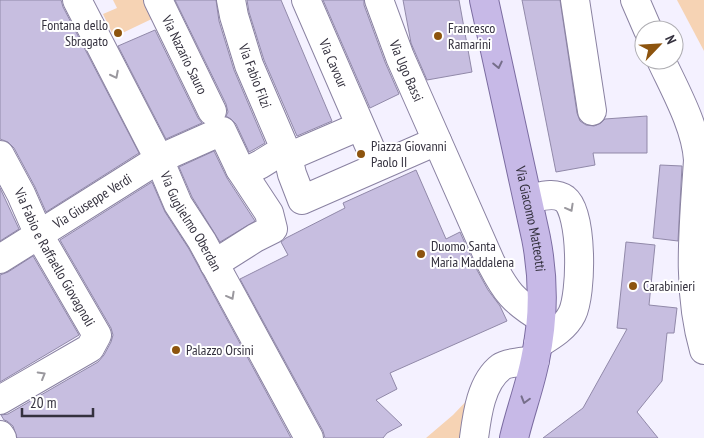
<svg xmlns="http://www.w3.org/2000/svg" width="704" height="438" viewBox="0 0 704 438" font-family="'PT Sans Narrow',sans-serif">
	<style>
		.green { fill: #f6d3b4 }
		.building { fill: #c7bee0; stroke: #9189a9 }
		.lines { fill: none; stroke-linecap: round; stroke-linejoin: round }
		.minor-casing { stroke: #8a82a2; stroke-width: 30 }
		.major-casing { stroke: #7b6ca1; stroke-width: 30 }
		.minor { stroke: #fff; stroke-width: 28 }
		.major { stroke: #c7b9e7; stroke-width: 28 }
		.oneway { stroke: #766e8a }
		.oneway2 { stroke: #9a989e }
		.poi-dot { fill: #8d540e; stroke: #fff; stroke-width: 2 }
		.labels { text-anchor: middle; stroke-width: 4; stroke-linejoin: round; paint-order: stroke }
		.poi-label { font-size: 14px; fill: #34313e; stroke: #fff; text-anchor: start }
		.street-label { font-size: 14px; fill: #34313e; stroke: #fff }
	</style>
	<rect width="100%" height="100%" fill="#f4f1ff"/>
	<g class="green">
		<path d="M 113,0 L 151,0 L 158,16 L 114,37 L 103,14 L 117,8 Z"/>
		<path d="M 677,0 L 704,0 L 704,51 Z"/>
		<path d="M 474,393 L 478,438 L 426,438 L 453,415 Z"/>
	</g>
	<g class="building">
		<path d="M 0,0 L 61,0 L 63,7 L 139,153 L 46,212 L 35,187 L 14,148 L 8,142 L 0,139 Z"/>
		<path d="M 175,0 L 216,0 L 219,21 L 234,70 L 265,143 L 253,150 L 249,152 L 236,124 L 231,119 L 226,116 L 228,112 L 226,104 Z"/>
		<path d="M 247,0 L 281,0 L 332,121 L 297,136 L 264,60 L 249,12 Z"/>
		<path d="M 323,0 L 364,0 L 364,5 L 385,62 L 399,94 L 370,108 Z"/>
		<path d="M 403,0 L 459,0 L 472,72 L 427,80 L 411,43 Z"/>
		<path d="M 522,0 L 560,0 L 577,113 L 580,121 L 586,125 L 594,126 L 601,123 L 605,119 L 647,116 L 647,153 L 593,153 L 595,165 L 556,172 Z"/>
		<path d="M 155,30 L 198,118 L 202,123 L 166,139 L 118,46 Z"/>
		<path d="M 214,151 L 227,178 L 255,221 L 220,242 L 192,197 L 179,167 Z"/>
		<path d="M 660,165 L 682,166 L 678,241 L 653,238 Z"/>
		<path d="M 416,170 L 446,239 L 460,232 L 477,270 L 488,290 L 500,306 L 507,321 L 390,373 L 397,389 L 376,400 L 402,425 L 387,433 L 383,438 L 325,438 L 323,431 L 240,279 L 288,255 L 281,242 L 286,238 L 345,208 L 343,203 Z"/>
		<path d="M 152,182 L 165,212 L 189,249 L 291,438 L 17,438 L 13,426 L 7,421 L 4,420 L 1,415 L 8,414 L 98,362 L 104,355 L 111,342 L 113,335 L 111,328 L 60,240 Z"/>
		<path d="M 0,188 L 19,229 L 0,241 Z"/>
		<path d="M 626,242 L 655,245 L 649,305 L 677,308 L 674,333 L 667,333 L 662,381 L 637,412 L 658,438 L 543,438 L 583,408 L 627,329 L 617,328 Z"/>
		<path d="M 33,256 L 79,335 L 0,382 L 0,275 L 8,272 Z"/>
	</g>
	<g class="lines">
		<g class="minor-casing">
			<g id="minor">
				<path id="s1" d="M 77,0 L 159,159 L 178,204 L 202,241 L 309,438"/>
				<path id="s2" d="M 158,0 L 212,111"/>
				<path id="s3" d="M 306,0 L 378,166"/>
				<path id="s4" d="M 379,0 L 400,57 L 491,263 C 506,292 513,301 541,318"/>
				<path d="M 575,0 L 592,111"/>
				<path d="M 635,0 L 648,30"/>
				<path d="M 661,60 C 675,90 696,127 698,160 C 694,224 686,288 704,350"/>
				<path d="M 360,126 L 288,157 L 292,174 L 302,200 L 437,141"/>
				<path id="s5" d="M 0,155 L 21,194 L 39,235 L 97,335 L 90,348 L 0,400"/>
				<path d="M 528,199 C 539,197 554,191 565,199 C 583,213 582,294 572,314 C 565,328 551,336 538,344"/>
				<path id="s6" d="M 0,259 L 159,159 L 222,131 L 240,169 L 249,170 L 261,164 L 285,149 L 249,65 L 234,16 L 231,0"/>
				<path d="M 214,264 L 255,238 L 273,229 L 269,213 L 240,169"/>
				<path d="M 0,435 L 2,438"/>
				<path d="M 474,438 C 477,415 481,382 501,367 C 506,363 528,361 535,360"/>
			</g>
		</g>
		<g class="major-casing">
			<g id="major">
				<path id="s7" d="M 484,0 L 536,238 C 544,279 544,319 535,360 C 530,386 520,412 514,438"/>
			</g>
		</g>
		<use href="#minor" class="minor"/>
		<use href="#major" class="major"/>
	</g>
	<defs><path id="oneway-chevron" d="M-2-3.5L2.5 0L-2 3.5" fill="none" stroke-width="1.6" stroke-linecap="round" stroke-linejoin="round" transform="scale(1.25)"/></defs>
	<g class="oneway">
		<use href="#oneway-chevron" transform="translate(498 65) rotate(78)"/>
		<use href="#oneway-chevron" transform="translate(525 400) rotate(106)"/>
	</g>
	<g class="oneway2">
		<use href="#oneway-chevron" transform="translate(115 75) rotate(63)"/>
		<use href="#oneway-chevron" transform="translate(570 208) rotate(61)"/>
		<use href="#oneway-chevron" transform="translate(231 296) rotate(61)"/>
		<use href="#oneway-chevron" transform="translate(42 375) rotate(-30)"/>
	</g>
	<g class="poi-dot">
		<circle cx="118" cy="33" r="5"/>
		<circle cx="438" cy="36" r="5"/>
		<circle cx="361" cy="154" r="5"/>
		<circle cx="421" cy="254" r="5"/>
		<circle cx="633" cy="286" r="5"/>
		<circle cx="176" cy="350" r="5"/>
	</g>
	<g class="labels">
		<g class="poi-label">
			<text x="108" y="30" text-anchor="end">Fontana dello<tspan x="108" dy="16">Sbragato</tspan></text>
			<text x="448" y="33">Francesco<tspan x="448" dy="16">Ramarini</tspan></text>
			<text x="371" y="151">Piazza Giovanni<tspan x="371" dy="16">Paolo II</tspan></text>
			<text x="431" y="251">Duomo Santa<tspan x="431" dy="16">Maria Maddalena</tspan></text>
			<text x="643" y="291">Carabinieri</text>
			<text x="186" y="355">Palazzo Orsini</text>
		</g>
		<g class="street-label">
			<text dy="5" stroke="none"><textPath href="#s2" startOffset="61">Via Nazario Sauro</textPath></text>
			<text dy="5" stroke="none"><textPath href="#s3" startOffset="69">Via Cavour</textPath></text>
			<text dy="5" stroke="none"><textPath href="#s4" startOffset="76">Via Ugo Bassi</textPath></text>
			<text transform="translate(255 76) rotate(69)" y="5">Via Fabio Filzi</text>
			<text dy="5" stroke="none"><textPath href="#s6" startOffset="109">Via Giuseppe Verdi</textPath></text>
			<text dy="5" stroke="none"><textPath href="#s7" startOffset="224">Via Giacomo Matteotti</textPath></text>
			<text dy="5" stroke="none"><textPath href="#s1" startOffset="249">Via Guglielmo Oberdan</textPath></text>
			<text dy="5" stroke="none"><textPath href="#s5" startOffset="116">Via Fabio e Raffaello Giovagnoli</textPath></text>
		</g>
	</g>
	<g transform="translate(659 45) rotate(65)"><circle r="24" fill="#ffffff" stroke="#aeadb2"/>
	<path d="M0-4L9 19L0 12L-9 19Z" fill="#8d540e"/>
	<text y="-8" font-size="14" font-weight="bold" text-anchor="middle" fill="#34313e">N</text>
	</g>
	<path d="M22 408v8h71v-8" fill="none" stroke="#34313e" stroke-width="2.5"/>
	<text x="30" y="408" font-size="15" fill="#34313e" stroke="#ffffff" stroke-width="4" paint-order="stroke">20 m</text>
</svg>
